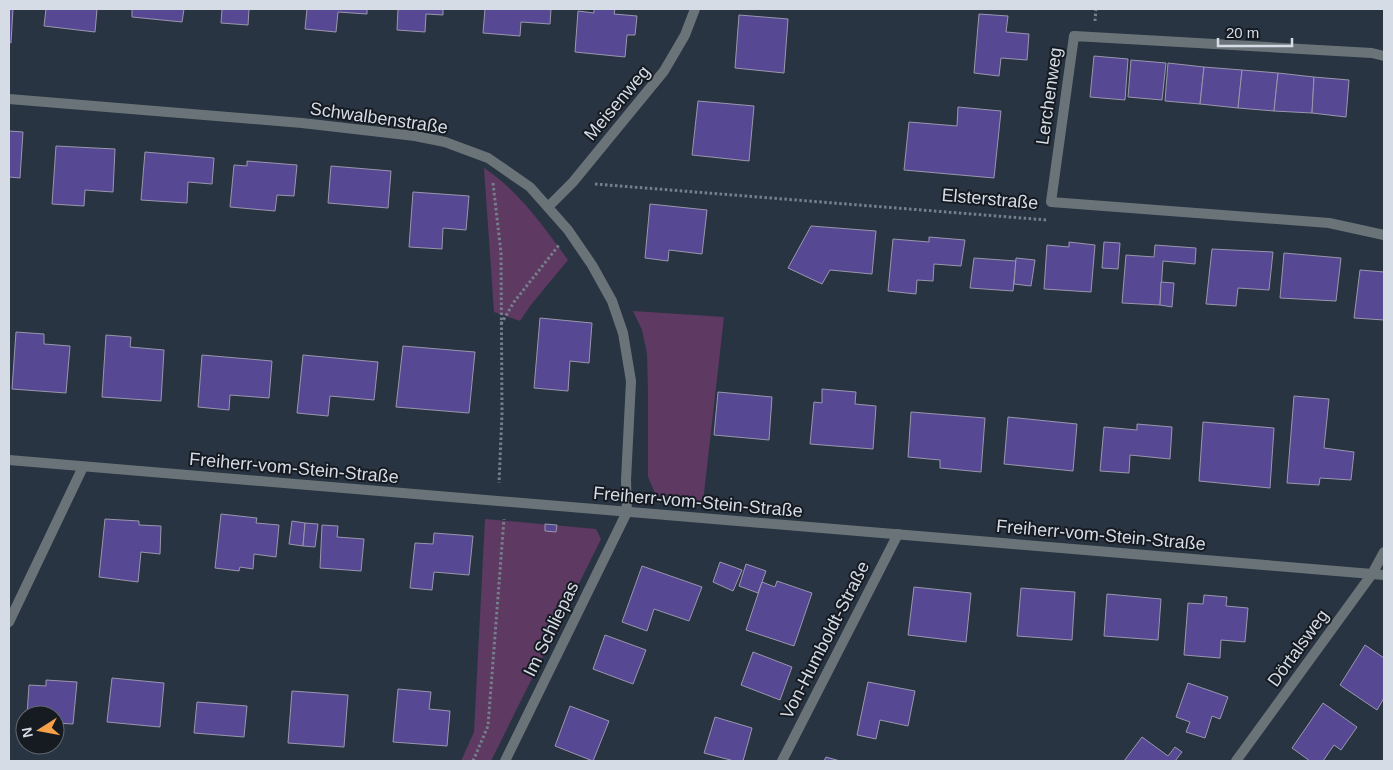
<svg xmlns="http://www.w3.org/2000/svg" width="1393" height="770" viewBox="0 0 1393 770" font-family="Arial,sans-serif">
	<style>
		.green { fill: #5e3962 }
		.building { fill: #574894; stroke: #9997ac }
		.lines { fill: none; stroke-linecap: round; stroke-linejoin: round }
		.path { stroke: #767f8c; stroke-width: 3; stroke-dasharray: 2.5 2.5; stroke-linecap: butt }
		.street { stroke: #6a7478; stroke-width: 10 }
		.labels { text-anchor: middle; stroke-width: 4; stroke-linejoin: round; paint-order: stroke }
		.street-label { font-size: 18px; fill: #d5dce6; stroke: #161b22 }
	</style>
	<rect width="100%" height="100%" fill="#293443"/>
	<g class="green">
		<path d="M 484,168 C 520,192 543,226 568,260 L 530,306 L 520,321 L 494,312 Z"/>
		<path d="M 633,311 L 724,317 L 703,502 L 663,498 L 655,493 L 648,477 L 648,391 L 647,354 L 642,330 Z"/>
		<path d="M 485,519 L 596,529 L 601,539 L 491,761 L 461,761 L 474,732 Z"/>
	</g>
	<g class="building">
		<path d="M 9,9 L 13,9 L 11,43 L 9,42 Z"/>
		<path d="M 46,9 L 97,9 L 95,32 L 44,26 Z"/>
		<path d="M 132,9 L 184,9 L 182,22 L 132,17 Z"/>
		<path d="M 222,9 L 249,9 L 248,25 L 221,23 Z"/>
		<path d="M 307,9 L 367,9 L 367,14 L 338,12 L 336,32 L 305,29 Z"/>
		<path d="M 398,9 L 443,9 L 443,15 L 426,14 L 425,32 L 397,30 Z"/>
		<path d="M 485,9 L 551,9 L 550,24 L 521,22 L 520,36 L 483,33 Z"/>
		<path d="M 594,9 L 615,9 L 614,14 L 637,16 L 635,35 L 627,35 L 625,57 L 575,52 L 578,11 L 594,13 Z"/>
		<path d="M 979,14 L 1008,16 L 1006,32 L 1029,34 L 1027,60 L 1001,58 L 999,76 L 974,73 Z"/>
		<path d="M 739,15 L 788,19 L 784,73 L 735,68 Z"/>
		<path d="M 1094,56 L 1128,59 L 1125,100 L 1090,97 Z"/>
		<path d="M 1131,60 L 1166,63 L 1162,100 L 1128,97 Z"/>
		<path d="M 1168,63 L 1204,67 L 1200,104 L 1165,101 Z"/>
		<path d="M 1204,67 L 1242,70 L 1238,108 L 1200,104 Z"/>
		<path d="M 1242,70 L 1278,73 L 1274,111 L 1238,108 Z"/>
		<path d="M 1278,73 L 1314,77 L 1312,113 L 1274,111 Z"/>
		<path d="M 1314,77 L 1349,80 L 1346,117 L 1312,113 Z"/>
		<path d="M 698,101 L 754,106 L 749,161 L 692,155 Z"/>
		<path d="M 958,107 L 1001,111 L 994,178 L 904,170 L 909,122 L 957,126 Z"/>
		<path d="M 9,131 L 23,132 L 20,178 L 9,177 Z"/>
		<path d="M 56,146 L 115,149 L 113,192 L 85,190 L 84,206 L 52,204 Z"/>
		<path d="M 145,152 L 214,158 L 212,184 L 188,182 L 187,203 L 141,200 Z"/>
		<path d="M 247,161 L 297,165 L 294,196 L 277,195 L 275,211 L 230,207 L 234,165 L 247,166 Z"/>
		<path d="M 331,166 L 391,171 L 388,208 L 328,203 Z"/>
		<path d="M 413,192 L 469,196 L 466,230 L 443,228 L 442,249 L 409,247 Z"/>
		<path d="M 650,204 L 707,210 L 702,254 L 669,250 L 668,261 L 645,258 Z"/>
		<path d="M 811,226 L 876,231 L 872,274 L 830,270 L 822,284 L 788,268 Z"/>
		<path d="M 929,237 L 965,240 L 961,266 L 934,264 L 933,281 L 917,280 L 916,294 L 888,291 L 893,239 L 929,242 Z"/>
		<path d="M 1069,242 L 1095,245 L 1091,292 L 1044,289 L 1047,245 L 1069,247 Z"/>
		<path d="M 1104,242 L 1120,243 L 1118,269 L 1102,268 Z"/>
		<path d="M 1155,245 L 1196,248 L 1195,264 L 1163,261 L 1160,305 L 1122,303 L 1126,255 L 1154,257 Z"/>
		<path d="M 1212,249 L 1273,252 L 1269,290 L 1238,288 L 1236,306 L 1206,304 Z"/>
		<path d="M 1284,253 L 1341,258 L 1336,301 L 1280,298 Z"/>
		<path d="M 974,258 L 1016,261 L 1013,291 L 970,288 Z"/>
		<path d="M 1016,258 L 1035,260 L 1031,286 L 1014,284 Z"/>
		<path d="M 1360,270 L 1384,272 L 1384,320 L 1354,318 Z"/>
		<path d="M 1161,282 L 1174,283 L 1172,307 L 1160,305 Z"/>
		<path d="M 540,318 L 592,323 L 589,363 L 570,361 L 568,391 L 534,388 Z"/>
		<path d="M 16,332 L 44,334 L 44,344 L 70,346 L 66,393 L 12,389 Z"/>
		<path d="M 106,335 L 131,337 L 130,347 L 164,350 L 161,401 L 102,397 Z"/>
		<path d="M 403,346 L 475,352 L 469,413 L 396,407 Z"/>
		<path d="M 202,355 L 272,361 L 269,398 L 230,395 L 229,410 L 198,407 Z"/>
		<path d="M 303,355 L 378,362 L 374,400 L 330,396 L 328,416 L 297,413 Z"/>
		<path d="M 822,389 L 856,392 L 855,404 L 876,406 L 873,449 L 810,444 L 814,402 L 822,403 Z"/>
		<path d="M 718,392 L 772,397 L 769,440 L 714,435 Z"/>
		<path d="M 1294,396 L 1329,399 L 1324,448 L 1354,452 L 1351,480 L 1320,478 L 1319,485 L 1287,483 Z"/>
		<path d="M 911,412 L 985,418 L 981,472 L 940,468 L 940,460 L 908,457 Z"/>
		<path d="M 1008,417 L 1077,424 L 1073,471 L 1004,464 Z"/>
		<path d="M 1203,422 L 1274,428 L 1270,488 L 1199,481 Z"/>
		<path d="M 1137,424 L 1172,427 L 1170,459 L 1130,455 L 1129,473 L 1100,471 L 1104,427 L 1137,430 Z"/>
		<path d="M 221,514 L 257,518 L 256,523 L 279,525 L 276,557 L 254,554 L 253,569 L 240,567 L 239,571 L 215,568 Z"/>
		<path d="M 105,519 L 139,521 L 139,525 L 161,526 L 160,554 L 141,552 L 138,582 L 99,577 Z"/>
		<path d="M 292,521 L 305,523 L 303,546 L 289,544 Z"/>
		<path d="M 305,523 L 318,524 L 315,547 L 303,546 Z"/>
		<path d="M 545,524 L 557,525 L 556,532 L 545,531 Z"/>
		<path d="M 322,525 L 338,526 L 337,537 L 364,539 L 361,571 L 320,568 Z"/>
		<path d="M 434,533 L 473,536 L 469,575 L 434,572 L 432,590 L 410,588 L 415,543 L 433,544 Z"/>
		<path d="M 720,562 L 742,570 L 733,591 L 713,582 Z"/>
		<path d="M 746,564 L 766,571 L 758,593 L 739,586 Z"/>
		<path d="M 642,566 L 702,587 L 689,621 L 654,609 L 647,631 L 622,622 Z"/>
		<path d="M 777,581 L 812,593 L 794,646 L 746,630 L 762,582 L 775,587 Z"/>
		<path d="M 914,587 L 971,593 L 966,642 L 908,635 Z"/>
		<path d="M 1021,588 L 1075,592 L 1072,640 L 1017,636 Z"/>
		<path d="M 1107,594 L 1161,599 L 1158,640 L 1104,636 Z"/>
		<path d="M 1204,595 L 1227,597 L 1226,606 L 1248,608 L 1245,642 L 1221,640 L 1220,658 L 1184,655 L 1188,603 L 1203,604 Z"/>
		<path d="M 605,635 L 646,650 L 633,684 L 593,669 Z"/>
		<path d="M 1365,645 L 1384,658 L 1384,698 L 1377,710 L 1340,685 Z"/>
		<path d="M 753,652 L 792,667 L 780,700 L 741,685 Z"/>
		<path d="M 112,678 L 164,683 L 160,727 L 107,722 Z"/>
		<path d="M 46,680 L 77,682 L 73,724 L 55,723 L 55,715 L 27,715 L 29,685 L 46,686 Z"/>
		<path d="M 868,682 L 915,691 L 908,726 L 880,720 L 876,739 L 857,735 Z"/>
		<path d="M 1188,683 L 1228,697 L 1220,719 L 1212,716 L 1205,738 L 1186,732 L 1190,722 L 1176,717 Z"/>
		<path d="M 398,689 L 431,692 L 429,709 L 450,711 L 447,746 L 393,742 Z"/>
		<path d="M 292,691 L 348,695 L 344,747 L 288,743 Z"/>
		<path d="M 197,702 L 247,706 L 244,737 L 194,733 Z"/>
		<path d="M 1323,703 L 1357,727 L 1341,750 L 1334,745 L 1323,761 L 1310,761 L 1292,748 Z"/>
		<path d="M 570,706 L 609,721 L 593,761 L 555,746 Z"/>
		<path d="M 715,717 L 752,728 L 743,761 L 734,761 L 704,753 Z"/>
		<path d="M 1142,737 L 1168,756 L 1175,747 L 1182,752 L 1175,761 L 1124,761 Z"/>
		<path d="M 826,757 L 840,761 L 824,761 Z"/>
	</g>
	<g class="lines">
		<g class="path">
			<path d="M 1095,21 L 1096,9"/>
			<path d="M 493,183 L 501,253 L 502,414 L 499,483"/>
			<path d="M 595,184 L 1047,220"/>
			<path d="M 501,324 L 514,302 L 559,245"/>
			<path d="M 473,761 L 488,726 L 504,519"/>
		</g>
		<g class="street">
			<path d="M 1384,56 L 1372,53 L 1074,36 L 1051,202 L 1329,223 L 1384,235"/>
			<path d="M 9,99 L 302,123 L 415,136 L 445,142 L 488,158 L 530,187 L 568,230 L 592,265 L 612,301 L 623,333 L 631,381 L 626,480 L 627,512 L 505,761"/>
			<path d="M 548,207 L 573,182 L 664,71 L 685,35 L 695,9"/>
			<path d="M 9,460 L 1384,575"/>
			<path d="M 9,622 L 83,467"/>
			<path d="M 782,761 L 898,534"/>
			<path d="M 1236,761 L 1372,574 L 1384,552"/>
		</g>
	</g>
	<g class="labels">
		<g class="street-label">
			<text transform="translate(1049 96) rotate(-82)" y="6">Lerchenweg</text>
			<text transform="translate(617 103) rotate(-50)" y="6">Meisenweg</text>
			<text transform="translate(379 118) rotate(8)" y="6">Schwalbenstraße</text>
			<text transform="translate(990 199) rotate(5)" y="6">Elsterstraße</text>
			<text transform="translate(294 468) rotate(5)" y="6">Freiherr-vom-Stein-Straße</text>
			<text transform="translate(698 502) rotate(5)" y="6">Freiherr-vom-Stein-Straße</text>
			<text transform="translate(1101 535) rotate(5)" y="6">Freiherr-vom-Stein-Straße</text>
			<text transform="translate(551 629) rotate(-64)" y="6">Im Schliepas</text>
			<text transform="translate(825 640) rotate(-63)" y="6">Von-Humboldt-Straße</text>
			<text transform="translate(1298 648) rotate(-54)" y="6">Dörtalsweg</text>
		</g>
	</g>
	<rect width="1393" height="770" fill="none" stroke="#d5dce6" stroke-width="20"/>
	<g transform="translate(40 730) rotate(259)"><circle r="24" fill="#161b22" stroke="#626870"/>
	<path d="M0-4L9 19L0 12L-9 19Z" fill="#f7a149"/>
	<text y="-8" font-size="14" font-weight="bold" text-anchor="middle" fill="#d5dce6">N</text>
	</g>
	<path d="M1218 38v8h74v-8" fill="none" stroke="#d5dce6" stroke-width="2.5"/>
	<text x="1226" y="38" font-size="15" fill="#d5dce6" stroke="#161b22" stroke-width="4" paint-order="stroke">20 m</text>
</svg>
